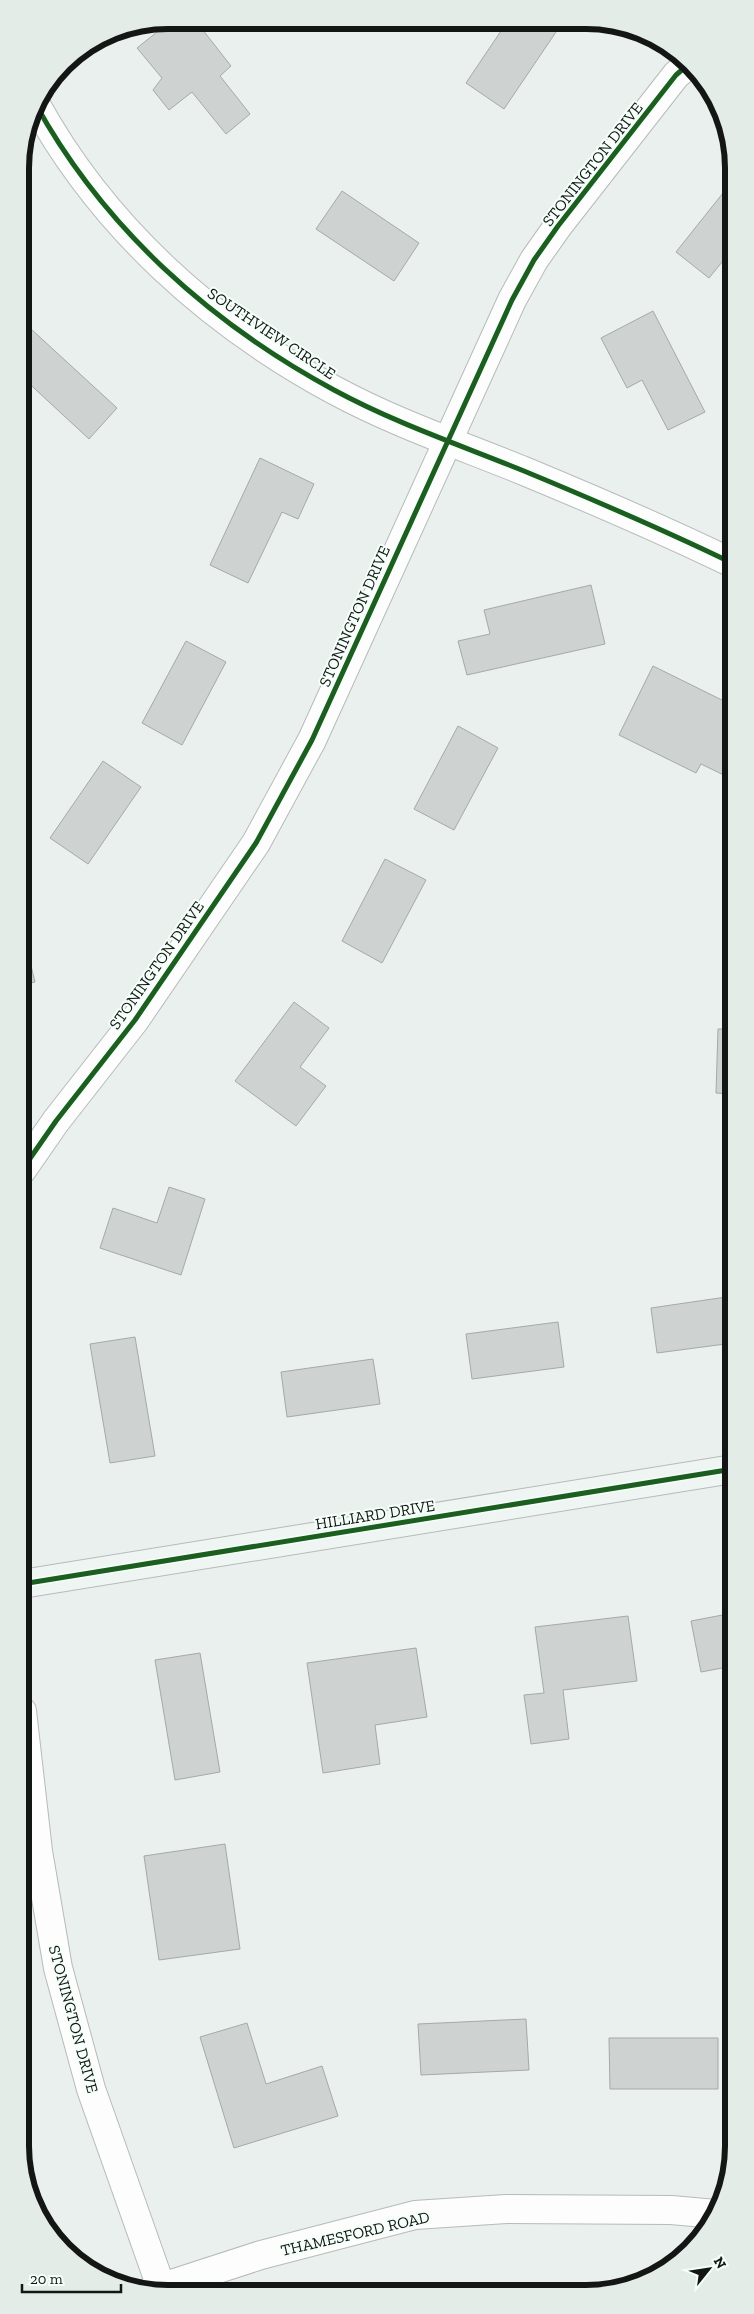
<svg xmlns="http://www.w3.org/2000/svg" width="754" height="2314" viewBox="0 0 754 2314" font-family="'Zilla Slab',serif">
	<style>
		.building { fill: #ced2d0; stroke: #a5a9a7 }
		.lines { fill: none; stroke-linecap: round; stroke-linejoin: round }
		.street-casing { stroke: #b7bbb9; stroke-width: 30 }
		.secondary-casing { stroke: #b7bbb9; stroke-width: 30 }
		.street { stroke: #fcfdfc; stroke-width: 28 }
		.secondary { stroke: #eef5f2; stroke-width: 28 }
		.cycleway-casing { stroke: #f5fff9; stroke-width: 8 }
		.cycleway { stroke: #1b5e20; stroke-width: 5 }
		.labels { text-anchor: middle; stroke-width: 4; stroke-linejoin: round; paint-order: stroke }
		.street-label { font-size: 16px; fill: #131614; stroke: #f5fff9 }
		.rim { fill: none; stroke: #131614; stroke-width: 6 }
	</style>
	<rect width="100%" height="100%" fill="#eaf0ed"/>
	<g class="building">
		<path d="M 172,20 L 195,20 L 231,66 L 220,76 L 250,114 L 226,134 L 192,92 L 169,110 L 153,90 L 162,78 L 137,48 Z"/>
		<path d="M 507,22 L 542,22 L 556,32 L 504,109 L 466,83 Z"/>
		<path d="M 731,183 L 731,251 L 709,278 L 676,252 Z"/>
		<path d="M 342,191 L 419,243 L 394,281 L 316,229 Z"/>
		<path d="M 653,311 L 705,412 L 668,430 L 642,380 L 627,388 L 601,338 Z"/>
		<path d="M 31,329 L 117,408 L 89,439 L 21,376 L 21,340 Z"/>
		<path d="M 260,458 L 314,484 L 298,519 L 282,512 L 248,583 L 210,565 Z"/>
		<path d="M 591,585 L 605,644 L 467,675 L 458,641 L 490,634 L 484,610 Z"/>
		<path d="M 186,641 L 226,662 L 182,745 L 142,723 Z"/>
		<path d="M 653,666 L 732,705 L 732,779 L 701,764 L 696,773 L 619,735 Z"/>
		<path d="M 458,726 L 498,748 L 454,830 L 414,809 Z"/>
		<path d="M 103,761 L 141,787 L 88,864 L 50,838 Z"/>
		<path d="M 385,859 L 426,880 L 382,963 L 342,941 Z"/>
		<path d="M 24,937 L 35,982 L 21,985 L 21,938 Z"/>
		<path d="M 294,1002 L 329,1028 L 300,1067 L 326,1086 L 296,1126 L 235,1081 Z"/>
		<path d="M 718,1029 L 732,1029 L 732,1094 L 716,1093 Z"/>
		<path d="M 169,1187 L 205,1199 L 181,1275 L 100,1248 L 113,1208 L 157,1223 Z"/>
		<path d="M 733,1296 L 733,1343 L 657,1353 L 651,1308 Z"/>
		<path d="M 558,1322 L 564,1367 L 472,1379 L 466,1334 Z"/>
		<path d="M 135,1337 L 155,1456 L 110,1463 L 90,1344 Z"/>
		<path d="M 373,1359 L 380,1404 L 287,1417 L 281,1372 Z"/>
		<path d="M 733,1613 L 733,1666 L 701,1672 L 691,1621 Z"/>
		<path d="M 628,1616 L 637,1681 L 563,1690 L 569,1739 L 531,1744 L 524,1695 L 544,1693 L 535,1627 Z"/>
		<path d="M 416,1648 L 427,1717 L 375,1725 L 380,1764 L 323,1773 L 307,1663 Z"/>
		<path d="M 200,1653 L 220,1772 L 175,1780 L 155,1660 Z"/>
		<path d="M 225,1844 L 240,1949 L 159,1960 L 144,1856 Z"/>
		<path d="M 526,2019 L 529,2070 L 421,2075 L 418,2024 Z"/>
		<path d="M 247,2023 L 266,2084 L 322,2066 L 338,2116 L 234,2148 L 200,2037 Z"/>
		<path d="M 609,2038 L 718,2038 L 718,2089 L 610,2089 Z"/>
	</g>
	<g class="lines">
		<g class="street-casing">
			<g id="street">
				<path d="M 35,103 C 103,227 210,323 334,390 C 395,423 460,445 524,471 C 594,500 664,530 732,563"/>
				<path d="M 22,1170 L 56,1121 L 135,1020 L 256,843 L 312,740 L 512,300 L 534,260 L 558,226 L 676,75 L 690,63"/>
				<path d="M 22,1711 L 38,1851 L 58,1968 L 91,2089 L 161,2287"/>
				<path d="M 150,2291 L 261,2255 L 415,2215 L 506,2209 L 671,2210 L 716,2214"/>
			</g>
		</g>
		<g class="secondary-casing">
			<path id="secondary" d="M 22,1584 L 733,1469"/>
		</g>
		<use href="#street" class="street"/>
		<use href="#secondary" class="secondary"/>
		<g class="cycleway-casing">
			<g id="cycleway">
				<path d="M 35,103 C 103,227 210,323 334,390 C 395,423 460,445 524,471 C 594,500 664,530 732,563"/>
				<path d="M 22,1170 L 56,1121 L 135,1020 L 256,843 L 312,740 L 512,300 L 534,260 L 558,226 L 676,75 L 690,63"/>
				<path d="M 22,1584 L 733,1469"/>
			</g>
		</g>
		<use href="#cycleway" class="cycleway"/>
	</g>
	<g class="labels">
		<g class="street-label">
			<text transform="translate(592 164) rotate(-52)" y="6">STONINGTON DRIVE</text>
			<text transform="translate(272 333) rotate(34)" y="6">SOUTHVIEW CIRCLE</text>
			<text transform="translate(354 616) rotate(-66)" y="6">STONINGTON DRIVE</text>
			<text transform="translate(156 965) rotate(-55)" y="6">STONINGTON DRIVE</text>
			<text transform="translate(375 1514) rotate(-9)" y="6">HILLIARD DRIVE</text>
			<text transform="translate(74 2019) rotate(75)" y="6">STONINGTON DRIVE</text>
			<text transform="translate(355 2233) rotate(-13)" y="6">THAMESFORD ROAD</text>
		</g>
	</g>
	<path d="M0 0H754V2314H0ZM168 29H586A139 139 0 0 1 725 168V2146A139 139 0 0 1 586 2285H168A139 139 0 0 1 29 2146V168A139 139 0 0 1 168 29Z" fill="#e3ece7" fill-rule="evenodd"/>
	<path class="rim" d="M168 29H586A139 139 0 0 1 725 168V2146A139 139 0 0 1 586 2285H168A139 139 0 0 1 29 2146V168A139 139 0 0 1 168 29Z"/>
	<g transform="translate(709 2269) rotate(60)" stroke="#f5fff9" stroke-width="4" paint-order="stroke">
	<path d="M0-4L9 19L0 12L-9 19Z" fill="#131614"/>
	<text y="-8" font-size="14" font-weight="bold" text-anchor="middle" fill="#131614">N</text>
	</g>
	<path d="M22 2284v8h99v-8" fill="none" stroke="#131614" stroke-width="2.5"/>
	<text x="30" y="2284" font-size="15" fill="#131614" stroke="#f5fff9" stroke-width="4" paint-order="stroke">20 m</text>
</svg>
